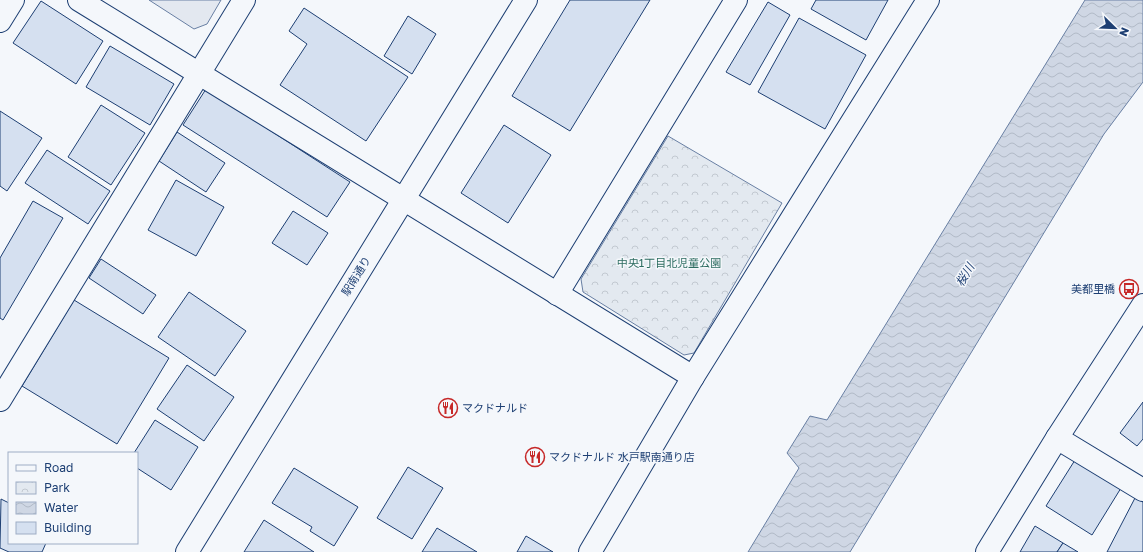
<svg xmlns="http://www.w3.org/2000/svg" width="1143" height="552" viewBox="0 0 1143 552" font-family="'Golos Text','Noto Sans JP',sans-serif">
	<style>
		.park { fill: url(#park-crowns); stroke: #687fa3 }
		.parking { fill: #e3e8f0; stroke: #687fa3 }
		.water { fill: url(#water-waves); stroke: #687fa3 }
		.building { fill: #d5e0f0; stroke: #1d3f73 }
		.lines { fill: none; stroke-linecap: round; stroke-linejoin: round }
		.minor-casing { stroke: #1d3f73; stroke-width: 24 }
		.tertiary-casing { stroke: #1d3f73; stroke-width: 24 }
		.minor { stroke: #f4f7fb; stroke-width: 22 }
		.tertiary { stroke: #f4f7fb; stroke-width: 22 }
		.labels { text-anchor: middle; stroke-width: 3; stroke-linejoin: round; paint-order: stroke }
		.park-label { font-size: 11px; fill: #2c6c60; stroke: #f4f7fb }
		.street-label { font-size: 11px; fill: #1d3f73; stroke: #f4f7fb }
		.poi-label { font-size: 11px; fill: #1d3f73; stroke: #f4f7fb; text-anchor: start }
		.water-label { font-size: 12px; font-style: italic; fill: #1d3f73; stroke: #f4f7fb }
	</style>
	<defs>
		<pattern id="park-crowns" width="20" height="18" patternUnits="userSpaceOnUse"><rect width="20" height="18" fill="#e3e9f0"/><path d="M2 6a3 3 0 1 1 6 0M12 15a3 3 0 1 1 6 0" fill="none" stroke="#c2c9d1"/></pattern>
		<pattern id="water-waves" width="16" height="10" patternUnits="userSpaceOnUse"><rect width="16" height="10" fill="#cfd7e4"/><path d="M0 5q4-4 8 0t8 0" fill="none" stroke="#b1bac7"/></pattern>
	</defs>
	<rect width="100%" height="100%" fill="#f4f7fb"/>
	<path class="park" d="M 668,136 L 782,203 L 694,353 L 684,355 L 583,292 L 581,279 Z"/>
	<path class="parking" d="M 149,0 L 221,0 L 207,24 L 194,29 Z"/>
	<path class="water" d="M 1085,0 L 1143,0 L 1143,82 L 1104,134 L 850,552 L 748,552 L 799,468 L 787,453 L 810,416 L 827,420 Z"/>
	<g class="building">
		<path d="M 570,0 L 650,0 L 570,131 L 512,96 Z"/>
		<path d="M 816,0 L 888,0 L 866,40 L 811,9 Z"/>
		<path d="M 41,1 L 103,41 L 76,84 L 13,43 Z"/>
		<path d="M 768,2 L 790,15 L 750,85 L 726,72 Z"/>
		<path d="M 304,8 L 408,77 L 366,141 L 280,85 L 307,44 L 289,31 Z"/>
		<path d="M 408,16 L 436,34 L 412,74 L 384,56 Z"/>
		<path d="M 799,18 L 866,55 L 825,129 L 758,92 Z"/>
		<path d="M 110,46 L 174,84 L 150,125 L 86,87 Z"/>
		<path d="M 206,89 L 350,182 L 327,217 L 183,125 Z"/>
		<path d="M 101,105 L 145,133 L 111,185 L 68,157 Z"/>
		<path d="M 0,111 L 42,138 L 7,191 L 0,186 Z"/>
		<path d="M 504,125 L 551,155 L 508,223 L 461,193 Z"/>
		<path d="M 177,132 L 225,163 L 206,192 L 159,161 Z"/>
		<path d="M 47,150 L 110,191 L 88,224 L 25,183 Z"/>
		<path d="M 176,180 L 224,207 L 196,256 L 148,230 Z"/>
		<path d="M 33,201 L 63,218 L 3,320 L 0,318 L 0,258 Z"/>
		<path d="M 293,211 L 328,233 L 307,265 L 272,243 Z"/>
		<path d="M 101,259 L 156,295 L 143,314 L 89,278 Z"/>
		<path d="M 189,292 L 246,331 L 215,376 L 158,337 Z"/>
		<path d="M 74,300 L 169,358 L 117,444 L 22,386 Z"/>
		<path d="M 187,365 L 234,397 L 204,441 L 157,409 Z"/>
		<path d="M 1143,402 L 1143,439 L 1137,446 L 1120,433 Z"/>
		<path d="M 155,420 L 198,447 L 171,490 L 137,468 L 137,453 L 134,453 Z"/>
		<path d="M 1075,460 L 1121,488 L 1092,535 L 1046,506 Z"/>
		<path d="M 408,467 L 443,488 L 412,539 L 377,518 Z"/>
		<path d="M 294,468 L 358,507 L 334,546 L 310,531 L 312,527 L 272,503 Z"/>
		<path d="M 1135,498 L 1143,502 L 1143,552 L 1107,552 Z"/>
		<path d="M 1,499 L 9,503 L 9,543 L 46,543 L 42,552 L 9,552 L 0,548 Z"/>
		<path d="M 264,520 L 314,552 L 244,552 Z"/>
		<path d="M 1035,526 L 1063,543 L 1057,552 L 1020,552 Z"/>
		<path d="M 437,528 L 477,552 L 422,552 Z"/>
		<path d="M 526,536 L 553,552 L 517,552 Z"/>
		<path d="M 1063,543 L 1078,552 L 1057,552 Z"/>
	</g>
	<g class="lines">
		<g class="minor-casing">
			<g id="minor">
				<path d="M 0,21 L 13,0"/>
				<path d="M 557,294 L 736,0"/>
				<path d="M 0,400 L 244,0"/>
				<path d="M 1057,438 L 1143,490"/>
				<path d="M 590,552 L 693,377 L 928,0"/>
			</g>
		</g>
		<g class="tertiary-casing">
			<g id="tertiary">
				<path d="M 79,0 L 693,377"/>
				<path d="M 187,552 L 526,0"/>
				<path d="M 987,552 L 1057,438 L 1143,305"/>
			</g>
		</g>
		<use href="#minor" class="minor"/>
		<use href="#tertiary" class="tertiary"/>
	</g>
	<defs>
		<g id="bus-ring" transform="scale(1)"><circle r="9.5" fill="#f4f7fb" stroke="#c62828" stroke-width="1.5"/><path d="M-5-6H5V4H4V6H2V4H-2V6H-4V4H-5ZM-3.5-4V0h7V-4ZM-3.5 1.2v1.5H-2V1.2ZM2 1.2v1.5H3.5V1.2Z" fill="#c62828"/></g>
		<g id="restaurant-ring" transform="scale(1)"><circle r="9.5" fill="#f4f7fb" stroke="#c62828" stroke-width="1.5"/><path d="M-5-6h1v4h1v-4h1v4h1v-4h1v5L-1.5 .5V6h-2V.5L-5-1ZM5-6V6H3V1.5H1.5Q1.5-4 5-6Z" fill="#c62828"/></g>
	</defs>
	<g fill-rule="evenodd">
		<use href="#bus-ring" x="1129" y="289"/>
		<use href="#restaurant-ring" x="448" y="408"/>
		<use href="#restaurant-ring" x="535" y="457"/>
	</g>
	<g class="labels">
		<g class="park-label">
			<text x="669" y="267">中央1丁目北児童公園</text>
		</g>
		<g class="street-label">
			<text transform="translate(356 276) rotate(-58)" y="4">駅南通り</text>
		</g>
		<g class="poi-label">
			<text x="1115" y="293" text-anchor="end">美都里橋</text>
			<text x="462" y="412">マクドナルド</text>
			<text x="549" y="461">マクドナルド 水戸駅南通り店</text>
		</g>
		<g class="water-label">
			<text transform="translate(965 275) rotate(-59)" y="4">桜川</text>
		</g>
	</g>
	<rect x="8" y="452" width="130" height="92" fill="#f4f7fb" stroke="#9eadc5"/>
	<rect x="16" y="465" width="20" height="6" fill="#f4f7fb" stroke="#9eadc5"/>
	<text x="44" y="472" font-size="12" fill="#1d3f73">Road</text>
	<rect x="16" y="482" width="20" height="12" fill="url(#park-crowns)" stroke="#9eadc5"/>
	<text x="44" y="492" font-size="12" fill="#1d3f73">Park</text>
	<rect x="16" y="502" width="20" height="12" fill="url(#water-waves)" stroke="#9eadc5"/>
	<text x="44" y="512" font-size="12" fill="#1d3f73">Water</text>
	<rect x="16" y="522" width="20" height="12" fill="#d5e0f0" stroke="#9eadc5"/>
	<text x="44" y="532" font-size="12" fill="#1d3f73">Building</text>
	<g transform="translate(1115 28) rotate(113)" stroke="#f4f7fb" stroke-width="3" paint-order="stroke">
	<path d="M0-3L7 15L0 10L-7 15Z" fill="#1d3f73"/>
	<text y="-6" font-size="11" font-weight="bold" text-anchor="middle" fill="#1d3f73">N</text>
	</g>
</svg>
